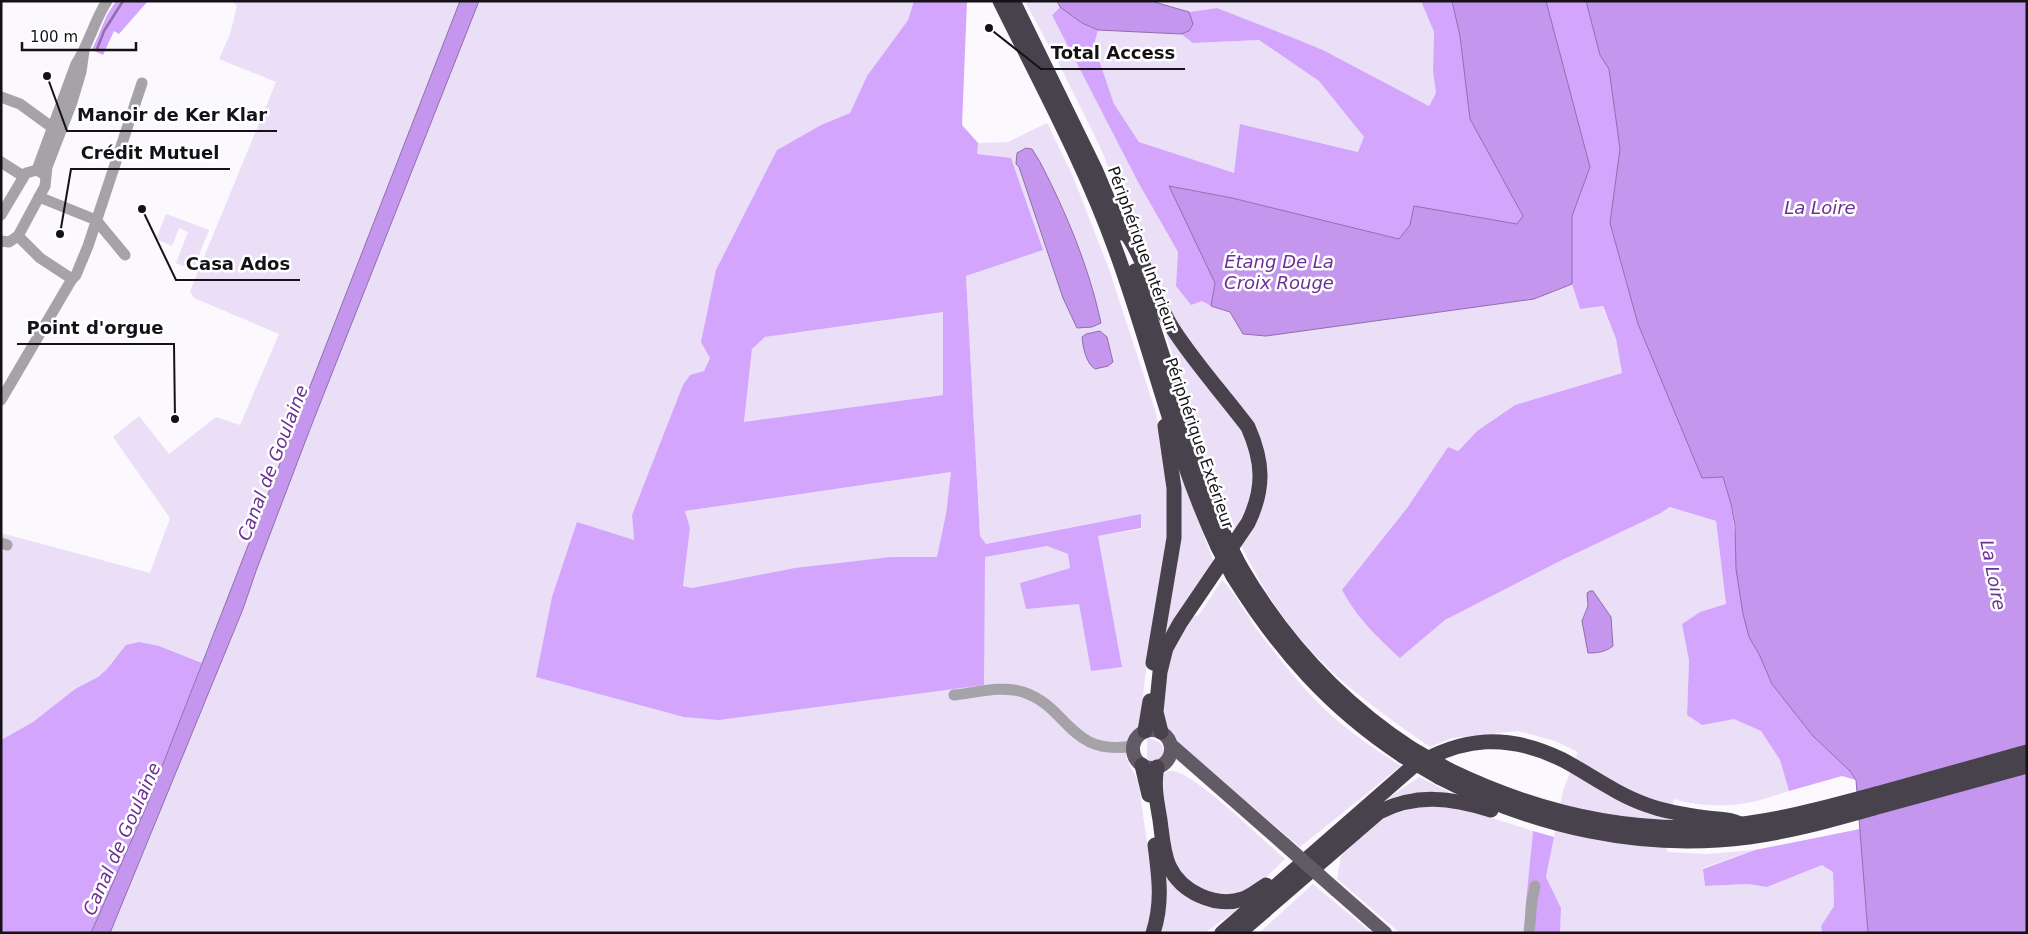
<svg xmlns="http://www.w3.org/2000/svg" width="2028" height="934" viewBox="0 0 2028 934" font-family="'DejaVu Sans',sans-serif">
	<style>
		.green { fill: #ebdff7 }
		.forest { fill: #d3a5fd; fill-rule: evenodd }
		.water { fill: #c496ed; stroke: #8f6eac }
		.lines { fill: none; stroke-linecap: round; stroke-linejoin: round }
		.stream { stroke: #8f6eac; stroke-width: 2.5 }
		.minor { stroke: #a5a2a8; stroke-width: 11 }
		.major { stroke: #605b65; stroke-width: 14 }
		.highway { stroke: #48424d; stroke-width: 15 }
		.major-bridge { stroke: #605b65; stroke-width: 14 }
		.highway-bridge { stroke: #48424d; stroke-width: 15 }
		.labels { text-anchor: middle; stroke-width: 5; stroke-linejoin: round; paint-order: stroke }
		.street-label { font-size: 16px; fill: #141216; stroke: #fff }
		.water-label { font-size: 18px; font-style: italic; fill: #6a3094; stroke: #fff }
		.leader { fill: none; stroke: #141216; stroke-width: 2 }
		.callout-dot { fill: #141216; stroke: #fff; stroke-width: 2 }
		.callout-label { font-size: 18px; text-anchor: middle; font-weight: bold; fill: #141216; stroke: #fff; stroke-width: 5; stroke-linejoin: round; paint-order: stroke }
	</style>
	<rect width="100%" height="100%" fill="#fbf8fe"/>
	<g class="green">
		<path d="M 232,1 L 460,1 L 202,663 L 159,646 L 114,659 L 106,670 L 98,677 L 75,689 L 33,722 L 1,740 L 1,533 L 150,573 L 170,518 L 113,437 L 139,416 L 169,454 L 216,417 L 240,425 L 279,334 L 194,298 L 190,291 L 276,82 L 219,59 L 230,34 L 237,6 Z"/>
		<path d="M 479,1 L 914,1 L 908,20 L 867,76 L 850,113 L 821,125 L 777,150 L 710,358 L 704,371 L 690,375 L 632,515 L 634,541 L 537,677 L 985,557 L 1047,546 L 1068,554 L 1070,568 L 1020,583 L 1079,604 L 1091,670 L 1122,667 L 1098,536 L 1141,529 L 1141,514 L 986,544 L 980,536 L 966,276 L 1042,250 L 976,154 L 978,143 L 1008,142 L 1047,123 L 1072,174 L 1109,269 L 1156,413 L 1166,466 L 1168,535 L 1145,677 L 1140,726 L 1129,740 L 1126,758 L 1138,781 L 1149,856 L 1171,852 L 1158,781 C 1162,776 1165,770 1173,771 C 1195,773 1265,842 1285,859 L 1257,886 L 1242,894 L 1239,909 L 1204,933 L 110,933 L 243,610 L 256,571 L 310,429 Z"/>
		<path d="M 1025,1 L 1057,1 L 1060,7 L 1052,14 L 1138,182 L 1178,252 L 1176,286 L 1211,306 L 1230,312 L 1243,334 L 1266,336 L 1534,299 L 1572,284 L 1580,309 L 1602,306 L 1616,339 L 1622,373 L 1515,405 L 1477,431 L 1457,451 L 1448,447 L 1407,508 L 1400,658 L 1445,620 L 1560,561 L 1661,513 L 1671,507 L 1716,521 L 1726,605 L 1700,612 L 1682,624 L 1689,661 L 1687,715 L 1702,725 L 1734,718 L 1761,731 L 1780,760 L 1789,791 C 1775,795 1761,801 1747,803 C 1724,807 1697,806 1674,799 L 1668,831 L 1667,852 L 1707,854 L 1755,850 L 1703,868 L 1705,886 L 1748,884 L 1767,887 L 1821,864 L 1833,872 L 1834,906 L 1821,926 L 1822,933 L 1560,933 L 1561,908 L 1546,877 L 1563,791 L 1578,752 L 1555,741 L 1518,731 L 1452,738 L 1430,747 C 1393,721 1355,695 1323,663 C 1234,576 1203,449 1166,334 L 1176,326 L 1142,252 L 1101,149 L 1065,76 Z"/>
		<path d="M 1151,1 L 1421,1 L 1434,32 L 1433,72 L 1436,93 L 1429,106 L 1323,50 L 1217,8 L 1189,12 Z"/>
		<path d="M 1098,30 L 1181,34 L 1193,43 L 1259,40 L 1319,81 L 1364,137 L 1359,152 L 1241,124 L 1234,174 L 1139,142 L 1114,104 L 1094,45 Z"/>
		<path d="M 166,214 L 209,230 L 193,270 L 176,263 L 188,232 L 179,228 L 172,246 L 156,239 Z"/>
		<path d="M 943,312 L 943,395 L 744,423 L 752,349 L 765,337 Z"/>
		<path d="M 1178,468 L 1215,565 L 1167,636 L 1163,634 Z"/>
		<path d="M 951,472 L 946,514 L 938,557 C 855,557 774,572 692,588 L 683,586 L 690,528 L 685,511 Z"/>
		<path d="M 1222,580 C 1237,595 1245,614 1257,630 C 1282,662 1308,696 1339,722 C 1358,738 1379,752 1401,766 L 1300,847 L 1182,747 L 1167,729 L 1162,715 L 1168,658 L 1190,617 L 1199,615 Z"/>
		<path d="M 1147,738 C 1160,740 1168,747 1160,759 L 1154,762 L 1147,761 Z"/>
		<path d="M 1419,777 L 1463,799 L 1431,793 L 1411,793 L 1374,808 Z"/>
		<path d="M 1420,806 L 1457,807 L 1533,831 L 1525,911 L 1536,933 L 1400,933 L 1337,879 L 1341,856 L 1362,835 L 1385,817 Z"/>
		<path d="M 1313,884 L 1372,933 L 1259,933 Z"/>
	</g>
	<g class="forest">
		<path d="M 116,1 L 148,1 L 119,34 L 114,31 L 103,55 L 92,50 L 107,15 Z"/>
		<path d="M 914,1 L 967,1 L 962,125 L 978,143 L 977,154 L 1011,158 L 1043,250 L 966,276 L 980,536 L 986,544 L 1141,514 L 1141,528 L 1098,536 L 1122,667 L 1091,671 L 1079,604 L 1026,609 L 1020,583 L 1070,568 L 1068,554 L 1047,546 L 985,557 L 984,685 L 719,720 L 684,717 L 536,677 L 552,597 L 577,522 L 634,540 L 632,515 L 683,385 L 690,375 L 704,371 L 710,358 L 701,342 L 716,270 L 777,150 L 821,125 L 850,113 L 867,76 L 908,20 ZM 943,312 L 943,395 L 744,422 L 752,349 L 765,337 ZM 951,472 L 946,514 L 937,557 L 891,557 L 795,568 L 692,588 L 683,586 L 690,528 L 685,511 Z"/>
		<path d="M 1421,1 L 1452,1 L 1460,36 L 1470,119 L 1523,216 L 1518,224 L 1414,206 L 1410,225 L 1399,239 L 1232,198 L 1170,186 L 1215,283 L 1211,306 L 1202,301 L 1191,305 L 1176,286 L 1178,252 L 1138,182 L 1052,15 L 1060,7 L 1082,23 L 1098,30 L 1094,45 L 1114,104 L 1139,142 L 1234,173 L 1240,124 L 1358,152 L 1364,137 L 1319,81 L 1259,40 L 1193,43 L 1181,34 L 1189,31 L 1191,17 L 1189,12 L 1217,8 L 1296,39 L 1323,50 L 1429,106 L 1436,93 L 1433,72 L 1434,32 Z"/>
		<path d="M 1546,1 L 1586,1 L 1600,55 L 1609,69 L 1620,149 L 1610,223 L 1638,324 L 1702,478 L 1723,477 L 1731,504 L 1749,637 L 1759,654 L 1772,684 L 1813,736 L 1850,771 L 1856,780 L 1842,776 L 1789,791 L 1780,760 L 1761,731 L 1734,719 L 1702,725 L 1687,715 L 1689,661 L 1682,624 L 1700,612 L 1726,604 L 1716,521 L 1670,507 L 1661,513 L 1560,561 L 1445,620 L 1400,658 C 1376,636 1358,619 1342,590 L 1407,508 L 1448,447 L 1458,451 L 1477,431 L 1515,405 L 1622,373 L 1616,339 L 1603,306 L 1580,309 L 1572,284 L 1572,216 L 1590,167 Z"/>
		<path d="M 139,642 L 159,646 L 202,663 L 147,805 L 91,933 L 1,933 L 1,740 L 33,722 L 75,689 L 98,677 L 106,670 L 126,645 Z"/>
		<path d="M 1860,829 L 1868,933 L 1822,933 L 1821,926 L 1834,906 L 1833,872 L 1822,865 L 1767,887 L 1748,884 L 1705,886 L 1703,869 L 1755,850 Z"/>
		<path d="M 1533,831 L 1554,837 L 1546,877 L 1561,908 L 1560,933 L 1536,933 L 1525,911 Z"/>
	</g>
	<g class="water">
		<path d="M 460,1 L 479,1 L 310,429 L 256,571 L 243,609 L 110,933 L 91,933 L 147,805 Z"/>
		<path d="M 1057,1 L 1151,1 L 1189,12 L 1193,24 L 1189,31 L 1181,34 L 1098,30 L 1082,23 L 1060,7 Z"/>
		<path d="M 1452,1 L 1546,1 L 1590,167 L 1572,216 L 1572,284 L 1534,299 L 1266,336 L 1243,334 L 1230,312 L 1211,306 L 1215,283 L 1169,186 L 1232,198 L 1399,239 L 1410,225 L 1414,206 L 1517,224 L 1523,216 L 1470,119 L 1460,36 Z"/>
		<path d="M 1586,1 L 2027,1 L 2027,933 L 1868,933 L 1856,780 L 1850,771 L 1813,736 L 1772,684 L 1759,654 L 1749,637 L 1743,614 L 1736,569 L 1735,526 L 1731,504 L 1723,477 L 1702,478 L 1638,324 L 1610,223 L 1620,149 L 1609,69 L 1600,55 Z"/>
		<path d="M 1026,148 L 1032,149 L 1040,162 C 1066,212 1089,267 1101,323 L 1092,327 L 1077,328 L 1063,298 L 1019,167 L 1016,164 L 1017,153 Z"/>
		<path d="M 1100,331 L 1107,337 L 1113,362 L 1108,366 L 1095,369 C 1086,363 1083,348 1082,337 L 1086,334 Z"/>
		<path d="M 1590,591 L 1593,591 L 1611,617 L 1613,646 C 1605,652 1598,653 1588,653 L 1582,621 L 1588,606 L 1587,593 Z"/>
	</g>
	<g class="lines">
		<path class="stream" d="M 97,49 L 104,31 L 123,1"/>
		<g class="minor">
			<path d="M 1,97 L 20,104 L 53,128"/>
			<path d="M 1,162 L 23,176"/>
			<path d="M 37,170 L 76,64 C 89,44 94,21 107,1"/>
			<path d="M 39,197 L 96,220 L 125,255"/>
			<path d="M 1,215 L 26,173 L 37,170 L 42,173"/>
			<path d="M 18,236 L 40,258 L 72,279"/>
			<path d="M 1,241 L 9,242 L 18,236 L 45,186 L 47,167 L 72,102 L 81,72 L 84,51"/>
			<path d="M 1,400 L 72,279 L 76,275 L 88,246 L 142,83"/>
			<path d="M 1,543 L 7,545"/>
			<path d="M 954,695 C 976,693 1001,685 1023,692 C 1069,707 1069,757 1133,746"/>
			<path d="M 1529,933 L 1532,900 L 1535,886"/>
		</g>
		<g class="major">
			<circle cx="1152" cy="749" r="19"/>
			<path d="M 1171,745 L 1284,844"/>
			<path d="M 1336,890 L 1385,933"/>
		</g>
		<g class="highway">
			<path d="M 1000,1 C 1041,84 1085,165 1116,251 C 1152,349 1174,453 1218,547"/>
			<path d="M 1013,1 L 1095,169 L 1122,233"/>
			<path d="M 1119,224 C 1144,252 1152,297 1173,329 C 1195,363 1223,394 1248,427 C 1263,461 1265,488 1248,523 L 1180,623 L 1166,648 L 1160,672 L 1156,712 L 1161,732"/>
			<path d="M 1135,271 L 1200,471 L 1225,537"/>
			<path d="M 1240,566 C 1283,640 1340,702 1412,749"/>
			<path d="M 1233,576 C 1279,650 1330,708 1403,756"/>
			<path d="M 1153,663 L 1174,538 L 1174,488 L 1165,426"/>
			<path d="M 1145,731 L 1150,701"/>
			<path d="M 1142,765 L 1149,795"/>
			<path d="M 1157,767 C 1153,785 1157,802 1160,820 C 1162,835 1163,852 1169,866 C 1181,892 1215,908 1243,899 C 1251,896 1258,890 1266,885"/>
			<path d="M 1449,770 C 1534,811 1626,834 1721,826 C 1776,822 1828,807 1880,793 C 1929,779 1978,766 2027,752"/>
			<path d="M 1439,777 C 1535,827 1641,851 1749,837 C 1794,831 1838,818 1881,806 C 1930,793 1978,779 2027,766"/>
			<path d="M 1153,933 C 1163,903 1159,876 1155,845"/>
			<path d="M 1222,933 L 1411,768 C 1462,736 1508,733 1563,760 C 1591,775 1616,794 1647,805 C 1666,812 1686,815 1707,818 C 1720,820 1727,818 1740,824"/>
			<path d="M 1239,933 L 1379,812 C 1417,793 1451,798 1491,810"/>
		</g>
		<path class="major-bridge" d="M 1284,844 L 1336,890"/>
		<g class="highway-bridge">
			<path d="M 1225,537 L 1240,566"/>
			<path d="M 1218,547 L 1233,576"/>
			<path d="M 1412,749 L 1449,770"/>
			<path d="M 1403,756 L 1439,777"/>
		</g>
	</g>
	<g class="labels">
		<g class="street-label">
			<text transform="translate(1143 249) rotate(70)" y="6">Périphérique Intérieur</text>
			<text transform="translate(1200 443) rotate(71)" y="6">Périphérique Extérieur</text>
		</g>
		<g class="water-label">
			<text x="1820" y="214">La Loire</text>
			<text x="1279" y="268">Étang De La<tspan x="1279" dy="21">Croix Rouge</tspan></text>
			<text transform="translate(273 463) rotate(-69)" y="6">Canal de Goulaine</text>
			<text transform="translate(1993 575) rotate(79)" y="6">La Loire</text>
			<text transform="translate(122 839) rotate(-66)" y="6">Canal de Goulaine</text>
		</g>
	</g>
	<path class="leader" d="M989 28L1041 69H1185M47 76L67 131H277M60 234L71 169H230M142 209L176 280H300M175 419L174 344H17"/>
	<g class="callout-dot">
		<circle cx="989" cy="28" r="5"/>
		<circle cx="47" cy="76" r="5"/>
		<circle cx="60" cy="234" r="5"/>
		<circle cx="142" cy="209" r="5"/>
		<circle cx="175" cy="419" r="5"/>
	</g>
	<g class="callout-label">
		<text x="1113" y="59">Total Access</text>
		<text x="172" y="121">Manoir de Ker Klar</text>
		<text x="150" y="159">Crédit Mutuel</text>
		<text x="238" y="270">Casa Ados</text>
		<text x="95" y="334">Point d'orgue</text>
	</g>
	<rect width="2028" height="934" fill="none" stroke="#141216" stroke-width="5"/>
	<path d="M22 42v8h114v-8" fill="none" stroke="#141216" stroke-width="2.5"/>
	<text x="30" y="42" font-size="15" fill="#141216" stroke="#ffffff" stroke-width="4" paint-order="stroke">100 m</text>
</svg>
